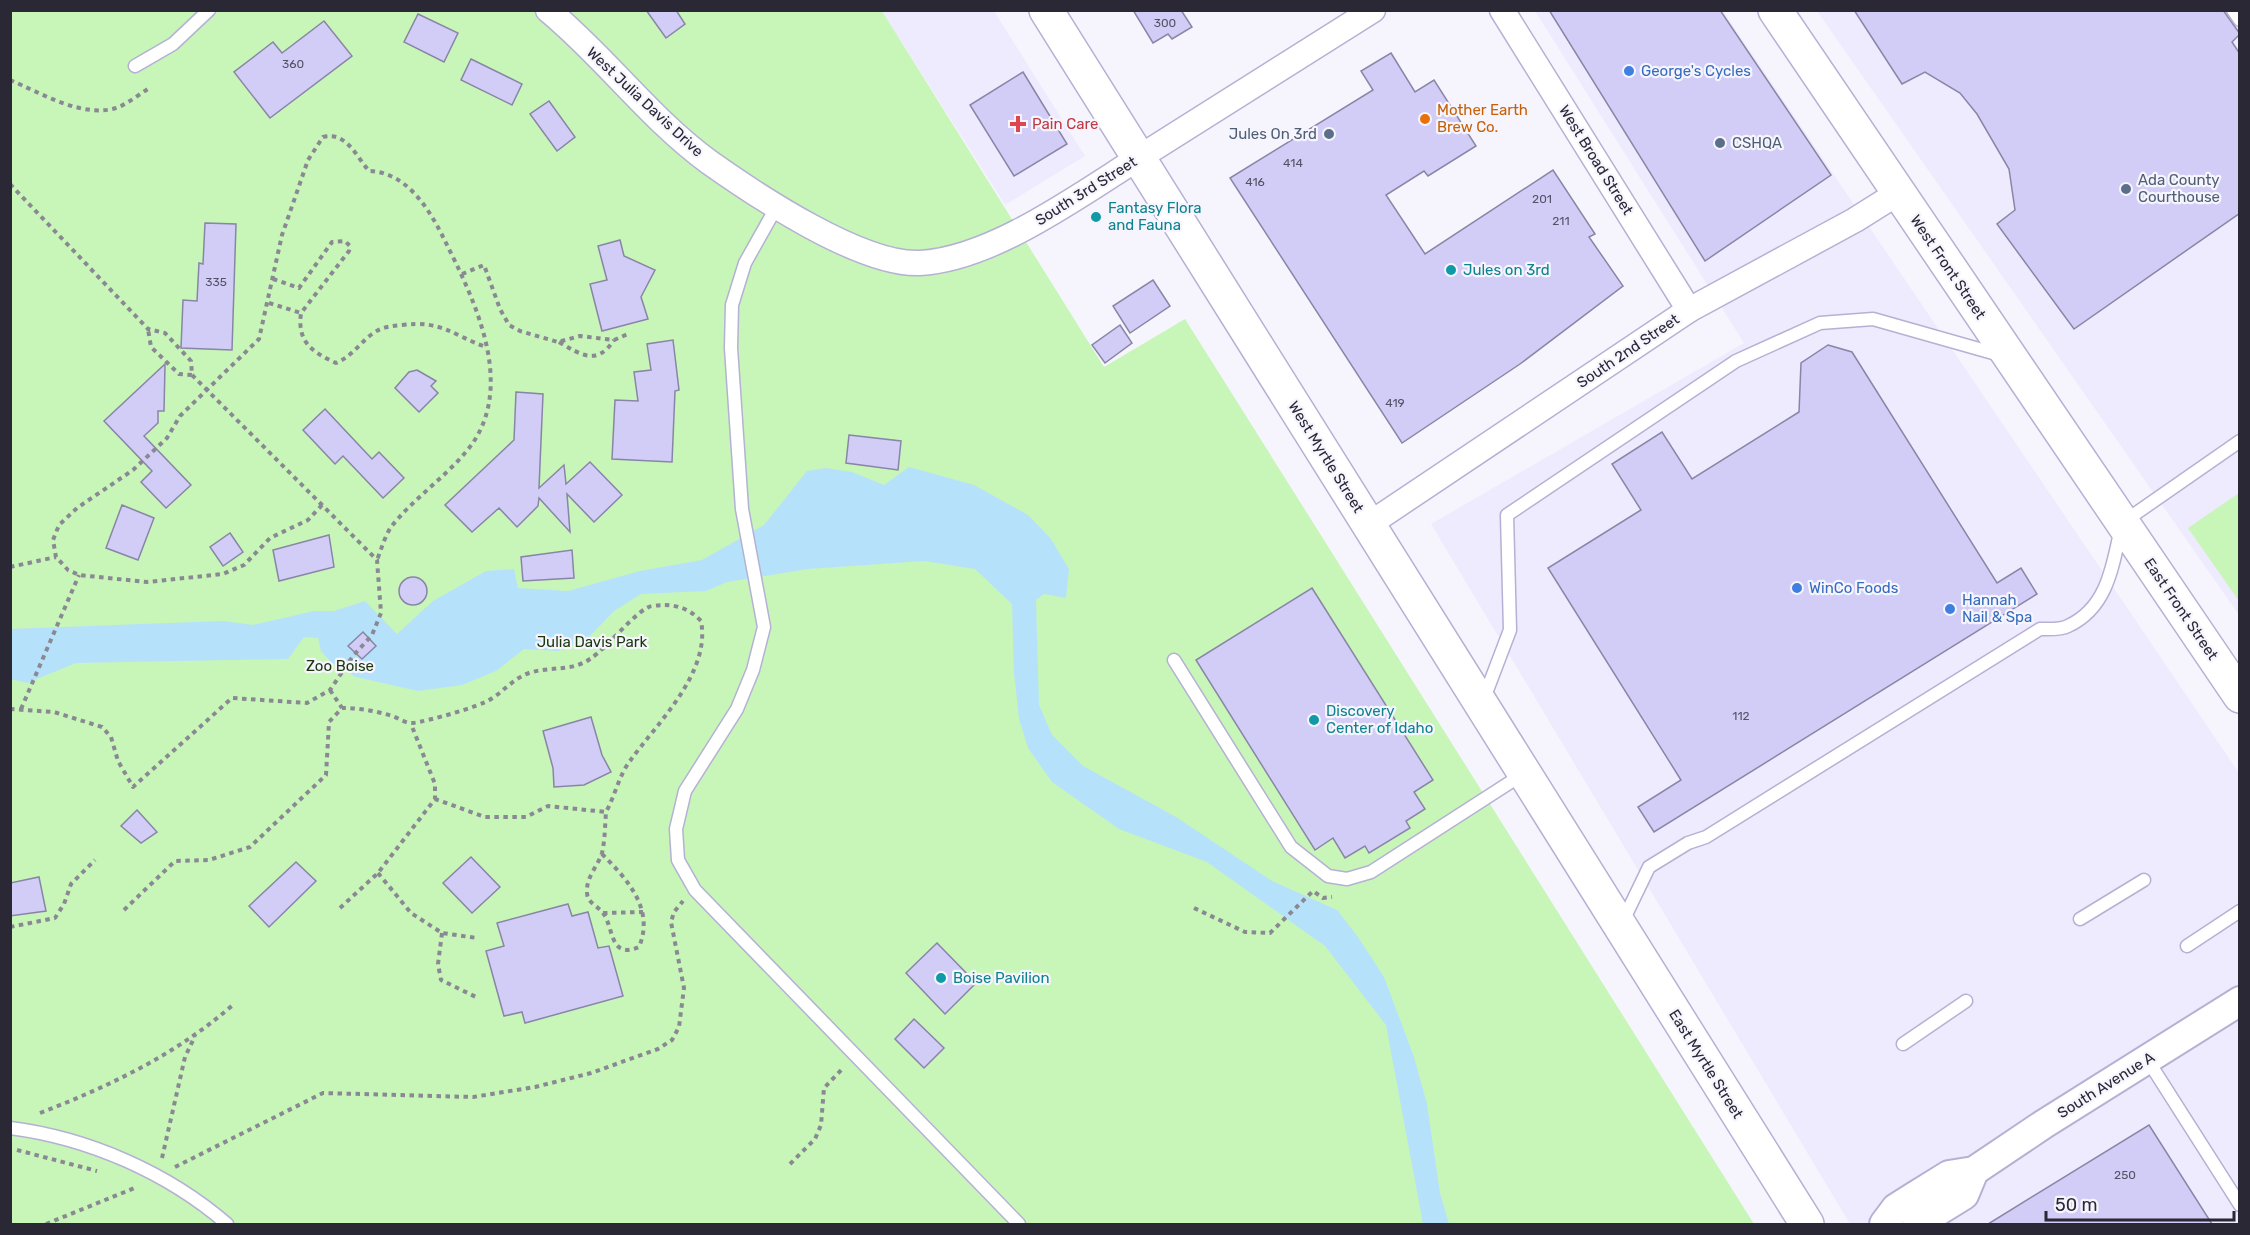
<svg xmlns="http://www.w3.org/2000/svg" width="2250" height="1235" viewBox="0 0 2250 1235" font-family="Rubik,sans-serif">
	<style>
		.built { fill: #edebfd }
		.green { fill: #c8f5b8 }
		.water { fill: #b5e2fa }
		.building { fill: #d2cdf6; stroke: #8985a6; stroke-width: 1.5 }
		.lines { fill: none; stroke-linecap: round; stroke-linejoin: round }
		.service-casing { stroke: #b5b1d4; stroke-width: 15 }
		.minor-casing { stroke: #b5b1d4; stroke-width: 27 }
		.tertiary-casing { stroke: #b5b1d4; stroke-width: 32 }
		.primary-casing { stroke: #b5b1d4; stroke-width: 36 }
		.path { stroke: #8a8993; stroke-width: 4; stroke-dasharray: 4.5 4.5; stroke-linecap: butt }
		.service { stroke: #fff; stroke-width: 12 }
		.minor { stroke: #fff; stroke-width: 24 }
		.tertiary { stroke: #fff; stroke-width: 28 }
		.primary { stroke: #fff; stroke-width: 33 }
		.shop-dot { fill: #3f7fe0; stroke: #f6f5fd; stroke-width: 2 }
		.food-dot { fill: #e8710a; stroke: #f6f5fd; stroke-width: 2 }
		.health-dot { fill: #e0444e; stroke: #f6f5fd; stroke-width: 2 }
		.service-dot { fill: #5c6f8a; stroke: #f6f5fd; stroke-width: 2 }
		.culture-dot { fill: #0f9aa8; stroke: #f6f5fd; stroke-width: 2 }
		.labels { text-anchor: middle; stroke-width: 4.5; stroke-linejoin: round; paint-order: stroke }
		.number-label { font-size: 12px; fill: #545165 }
		.shop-label { font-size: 15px; fill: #366cbe; stroke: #f6f5fd; text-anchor: start }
		.street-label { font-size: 15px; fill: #2a2835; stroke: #f6f5fd }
		.food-label { font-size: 15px; fill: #c56008; stroke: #f6f5fd; text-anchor: start }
		.health-label { font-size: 15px; fill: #be3a42; stroke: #f6f5fd; text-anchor: start }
		.service-label { font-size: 15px; fill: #4e5e75; stroke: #f6f5fd; text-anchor: start }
		.culture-label { font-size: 15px; fill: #0d838f; stroke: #f6f5fd; text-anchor: start }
		.park-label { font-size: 15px; fill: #19360d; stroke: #f6f5fd }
	</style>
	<rect width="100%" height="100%" fill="#f6f5fd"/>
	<g class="built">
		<path d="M 882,11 L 994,11 L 1085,156 L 1005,205 Z"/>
		<path d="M 1535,11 L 1723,11 L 2239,773 L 2239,1224 L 1850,1224 L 1431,524 L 1744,343 Z"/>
		<path d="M 1817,11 L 2239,11 L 2239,615 Z"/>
	</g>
	<g class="green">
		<path d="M 10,11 L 882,11 L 1104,367 L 1185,319 L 1754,1224 L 11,1224 Z"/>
		<path d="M 2239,493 L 2239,601 L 2188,528 Z"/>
	</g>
	<path class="water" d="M 909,467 L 974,485 L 1028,515 L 1051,539 L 1069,569 L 1066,598 L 1044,594 L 1036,600 L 1039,705 L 1052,735 L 1083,766 L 1176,817 L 1272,881 L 1337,910 L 1358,937 L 1384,977 L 1414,1057 L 1427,1104 L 1440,1193 L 1449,1224 L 1423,1224 L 1386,1025 L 1325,946 L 1207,862 L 1119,829 L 1052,782 L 1028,748 L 1019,719 L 1014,673 L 1012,604 L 975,569 L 924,561 L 808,569 L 727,582 L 706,591 L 641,594 L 614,611 L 587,639 L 558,651 L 524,649 L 496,671 L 462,685 L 418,691 L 356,677 L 332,663 L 321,651 L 318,638 L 304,637 L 288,659 L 76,663 L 27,683 L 11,679 L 10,629 L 223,621 L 253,625 L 314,611 L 334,611 L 365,601 L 397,634 L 433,601 L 486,571 L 514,569 L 518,588 L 568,591 L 640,571 L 702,560 L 764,525 L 807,471 L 826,468 L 852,472 L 884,485 Z"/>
	<g class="building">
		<path d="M 646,10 L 676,10 L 685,24 L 666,38 Z"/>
		<path d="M 1133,10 L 1181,10 L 1192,27 L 1172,39 L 1168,34 L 1153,43 Z"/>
		<path d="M 1549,10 L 1720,10 L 1831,175 L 1705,261 Z"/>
		<path d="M 1854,10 L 2223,10 L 2240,34 L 2232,42 L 2240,54 L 2240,213 L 2074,329 L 1997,224 L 2015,210 L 2009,169 L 1977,114 L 1960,93 L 1925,72 L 1902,84 Z"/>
		<path d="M 418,14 L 458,33 L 444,62 L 404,42 Z"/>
		<path d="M 324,21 L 352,56 L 270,118 L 234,72 L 273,42 L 282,53 Z"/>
		<path d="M 1391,53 L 1415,92 L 1434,80 L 1476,146 L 1428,176 L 1424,171 L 1386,195 L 1425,254 L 1553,170 L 1595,234 L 1589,237 L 1623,286 L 1520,364 L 1402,443 L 1230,178 L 1373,90 L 1361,71 Z"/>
		<path d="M 471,59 L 522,84 L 512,105 L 461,80 Z"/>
		<path d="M 1023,72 L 1067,144 L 1014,176 L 970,105 Z"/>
		<path d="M 549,101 L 575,137 L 557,151 L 530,114 Z"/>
		<path d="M 205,223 L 236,224 L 232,350 L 181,348 L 183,300 L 197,301 L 199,263 L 203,264 Z"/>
		<path d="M 620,240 L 624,256 L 655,270 L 641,297 L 648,319 L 602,331 L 590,284 L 607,280 L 598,246 Z"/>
		<path d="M 1153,280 L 1170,306 L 1130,333 L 1113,306 Z"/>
		<path d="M 1120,325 L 1132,343 L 1105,363 L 1092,345 Z"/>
		<path d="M 673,340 L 679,390 L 675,391 L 672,462 L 612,459 L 615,400 L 638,401 L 634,372 L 651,370 L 647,344 Z"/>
		<path d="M 1828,345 L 1852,352 L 1997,583 L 2021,568 L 2037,594 L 1654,832 L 1638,807 L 1681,780 L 1548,568 L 1641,510 L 1612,464 L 1662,432 L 1692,479 L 1799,412 L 1801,363 Z"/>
		<path d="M 165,364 L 164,411 L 158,411 L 158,423 L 144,436 L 191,485 L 166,508 L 141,482 L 152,471 L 104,421 Z"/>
		<path d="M 417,370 L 436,381 L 431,386 L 438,393 L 419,412 L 395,388 L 409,372 Z"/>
		<path d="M 516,392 L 543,394 L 539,488 L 564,465 L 566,484 L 590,462 L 622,495 L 594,522 L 567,494 L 570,532 L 539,498 L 538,506 L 517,527 L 499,508 L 472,532 L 445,505 L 514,440 Z"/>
		<path d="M 325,409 L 372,459 L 379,452 L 404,478 L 383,498 L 343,456 L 335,464 L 303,430 Z"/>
		<path d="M 849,435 L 901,441 L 898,470 L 846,463 Z"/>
		<path d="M 122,505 L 154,518 L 138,560 L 106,548 Z"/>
		<path d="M 230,533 L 243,552 L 223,566 L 210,547 Z"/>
		<path d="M 329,535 L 334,567 L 279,581 L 273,550 Z"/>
		<path d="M 572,550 L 574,578 L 523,581 L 521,557 Z"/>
		<circle cx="413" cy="591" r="14"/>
		<path d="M 1312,588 L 1433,780 L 1414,792 L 1425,809 L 1406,821 L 1410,828 L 1369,853 L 1365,846 L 1345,858 L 1333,838 L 1315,850 L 1196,660 Z"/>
		<path d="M 363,632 L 376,646 L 362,659 L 348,646 Z"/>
		<path d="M 591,717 L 602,755 L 611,772 L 584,785 L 554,787 L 553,768 L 543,731 Z"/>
		<path d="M 137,810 L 157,832 L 141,843 L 121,826 Z"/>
		<path d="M 471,857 L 500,887 L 472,913 L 443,883 Z"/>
		<path d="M 296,862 L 316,881 L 269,927 L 249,906 Z"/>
		<path d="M 39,877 L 46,911 L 10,916 L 10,883 Z"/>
		<path d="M 568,904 L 572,916 L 588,912 L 598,948 L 609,946 L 623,996 L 525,1023 L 522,1012 L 504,1016 L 486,951 L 504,946 L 497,923 Z"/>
		<path d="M 937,943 L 976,983 L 945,1014 L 906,973 Z"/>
		<path d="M 914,1019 L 944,1048 L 924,1068 L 895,1039 Z"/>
		<path d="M 2149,1125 L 2212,1224 L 1988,1224 Z"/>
	</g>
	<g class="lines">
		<g class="service-casing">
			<g id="service">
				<path d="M 2233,10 L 2240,20"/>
				<path d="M 135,66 L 173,44 L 209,10"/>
				<path d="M 777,206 L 745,263 L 732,305 L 731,348 L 742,509 L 764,627 L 753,670 L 737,709 L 685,791 L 676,829 L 678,860 L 695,890 L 1019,1224"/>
				<path d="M 1174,660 L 1291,847 L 1328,876 L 1347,879 L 1371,872 L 1523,774"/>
				<path d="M 1483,701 L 1510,630 L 1507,515 L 1736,361 L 1820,323 L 1873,319 L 2000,355"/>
				<path d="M 2080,919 L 2144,880"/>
				<path d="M 1622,923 L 1649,867 L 1688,843 L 1706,837 L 2040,629 C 2048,629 2061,630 2068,626 C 2109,607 2113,563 2122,523 L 2240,441"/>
				<path d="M 2187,946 L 2240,911"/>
				<path d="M 1903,1044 L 1966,1001"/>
				<path d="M 2147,1059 L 2240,1205"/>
				<path d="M 10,1128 C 89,1138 168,1173 227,1224"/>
			</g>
		</g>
		<g class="minor-casing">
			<g id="minor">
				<path d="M 548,10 C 605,57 649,118 709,162 C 757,196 862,266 920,263 C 995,259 1085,191 1148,152 C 1223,105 1298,58 1373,10"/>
				<path d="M 1502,10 L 1689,310"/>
				<path d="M 1368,525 L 1689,310 L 1855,220 L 1898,193"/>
			</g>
		</g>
		<g class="tertiary-casing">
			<g id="tertiary">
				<path d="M 1884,1224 L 1896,1208 L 1915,1196 L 1949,1175 L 1974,1171 L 2044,1124 L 2240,1001"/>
				<path d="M 1917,1224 L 1964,1195 L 1974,1171"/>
			</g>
		</g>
		<g class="primary-casing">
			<g id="primary">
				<path d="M 1046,10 L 1807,1224"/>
				<path d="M 1775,10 L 2240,696"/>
			</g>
		</g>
		<g class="path">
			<path d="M 10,80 C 41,93 85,120 119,107 C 130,102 141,93 151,87"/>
			<path d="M 10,184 L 148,329 L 165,333 L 191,361 L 192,375 L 179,374 L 151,347 L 148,329"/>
			<path d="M 462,274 L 484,265 L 500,309 L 509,325 L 520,331 L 558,342 L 580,336 L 614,340 L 628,334"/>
			<path d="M 273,279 L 299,288 L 332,242 L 345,241 L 350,246 L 349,251 L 301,313 C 297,342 312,352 336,363 C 351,357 359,344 372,334 C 381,327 391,326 402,325 C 442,320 452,335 486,347"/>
			<path d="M 269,303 L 301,313"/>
			<path d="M 559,342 C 581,355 597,366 614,340"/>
			<path d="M 322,505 L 308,520 L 270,538 L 244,565 L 223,574 L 147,582 L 79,575 L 68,570 L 56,557 L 53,540 L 59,525 L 77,508 L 133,470 L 167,438 L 180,416 L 259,339 L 282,235 L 308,160 L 323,137 C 346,131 356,156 369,171 C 407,172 430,210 445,241 C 476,303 519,391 465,453 C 443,479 412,500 391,527 C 385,536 381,550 377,560"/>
			<path d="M 10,567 L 56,557"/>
			<path d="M 330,690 L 342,708"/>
			<path d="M 10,709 L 54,712 L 102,727 L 111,737 L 118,761 L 133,787 L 232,698 L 307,703 L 330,690 L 353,656 L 372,635 L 381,613 L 377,560 L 192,375"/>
			<path d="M 21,709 L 79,575"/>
			<path d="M 602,854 C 627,879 655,909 639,947 C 609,960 614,927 603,913 C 597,905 587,903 587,892 C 586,877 598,866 602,853 C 605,840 605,825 606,812"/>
			<path d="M 378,873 L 411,913 L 442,933 L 477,938"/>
			<path d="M 340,908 L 378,873 L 435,799 L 435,784 L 411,724"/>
			<path d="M 1194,908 L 1245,932 L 1270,933 L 1313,891 L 1323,898 L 1332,897"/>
			<path d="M 124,910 L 175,861 L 209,860 L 250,847 L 326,775 L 329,722 L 342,708 C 359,708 376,711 392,716 C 399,718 406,724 413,723 C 428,721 479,707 491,699 C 504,691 514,678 529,673 C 550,666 571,672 590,659 C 606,649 638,608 652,606 C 672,603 688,607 701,621 C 711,673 657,723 630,761 C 619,775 615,796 606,812 L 548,806 L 526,817 L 485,817 L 435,799"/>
			<path d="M 603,913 L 643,912"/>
			<path d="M 10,927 L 55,918 L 64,904 L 71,884 L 95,860"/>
			<path d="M 442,933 L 438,964 L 441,980 L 476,997"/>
			<path d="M 40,1113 C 110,1086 177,1054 234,1004"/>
			<path d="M 17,1150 L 97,1171"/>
			<path d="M 162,1158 L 185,1057 L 195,1036"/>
			<path d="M 790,1164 L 815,1139 L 821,1125 L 824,1088 L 843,1068"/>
			<path d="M 175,1167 L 323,1093 L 473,1097 L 535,1087 L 591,1073 L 658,1049 L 672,1040 L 679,1027 L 684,988 L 671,922 L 674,912 L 683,901"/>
			<path d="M 46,1224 L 137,1187"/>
		</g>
		<use href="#service" class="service"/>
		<use href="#minor" class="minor"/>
		<use href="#tertiary" class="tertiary"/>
		<use href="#primary" class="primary"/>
	</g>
	<g class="shop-dot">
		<circle cx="1629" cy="71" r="6"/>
		<circle cx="1797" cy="588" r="6"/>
		<circle cx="1950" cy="609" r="6"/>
	</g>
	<circle class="food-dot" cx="1425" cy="119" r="6"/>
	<path class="health-dot" d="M1015 115h6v6h6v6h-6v6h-6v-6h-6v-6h6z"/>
	<g class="service-dot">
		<circle cx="1329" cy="134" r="6"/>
		<circle cx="1720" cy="143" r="6"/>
		<circle cx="2126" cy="189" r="6"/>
	</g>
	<g class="culture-dot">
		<circle cx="1096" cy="217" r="6"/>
		<circle cx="1451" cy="270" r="6"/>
		<circle cx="1314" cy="720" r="6"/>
		<circle cx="941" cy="978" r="6"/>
	</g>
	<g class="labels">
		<g class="number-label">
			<text x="1165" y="27">300</text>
			<text x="293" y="68">360</text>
			<text x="1293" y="167">414</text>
			<text x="1255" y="186">416</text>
			<text x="1542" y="203">201</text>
			<text x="1561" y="225">211</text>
			<text x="216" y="286">335</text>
			<text x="1395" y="407">419</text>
			<text x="1741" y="720">112</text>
			<text x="2125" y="1179">250</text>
		</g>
		<g class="shop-label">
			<text x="1641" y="76">George's Cycles</text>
			<text x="1809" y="593">WinCo Foods</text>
			<text x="1962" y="605">Hannah<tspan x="1962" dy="17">Nail &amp; Spa</tspan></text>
		</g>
		<g class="street-label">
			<text transform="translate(645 102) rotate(43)" y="5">West Julia Davis Drive</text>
			<text transform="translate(1596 160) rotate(58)" y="5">West Broad Street</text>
			<text transform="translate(1086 191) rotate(-32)" y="5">South 3rd Street</text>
			<text transform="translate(1948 267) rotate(56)" y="5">West Front Street</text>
			<text transform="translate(1628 351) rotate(-34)" y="5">South 2nd Street</text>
			<text transform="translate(1326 457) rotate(58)" y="5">West Myrtle Street</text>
			<text transform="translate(2181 609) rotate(56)" y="5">East Front Street</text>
			<text transform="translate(1706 1064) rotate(58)" y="5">East Myrtle Street</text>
			<text transform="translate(2106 1085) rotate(-32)" y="5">South Avenue A</text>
		</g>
		<g class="food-label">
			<text x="1437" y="115">Mother Earth<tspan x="1437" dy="17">Brew Co.</tspan></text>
		</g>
		<g class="health-label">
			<text x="1032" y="129">Pain Care</text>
		</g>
		<g class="service-label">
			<text x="1317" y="139" text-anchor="end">Jules On 3rd</text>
			<text x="1732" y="148">CSHQA</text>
			<text x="2138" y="185">Ada County<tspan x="2138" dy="17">Courthouse</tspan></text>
		</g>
		<g class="culture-label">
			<text x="1108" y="213">Fantasy Flora<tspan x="1108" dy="17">and Fauna</tspan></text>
			<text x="1463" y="275">Jules on 3rd</text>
			<text x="1326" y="716">Discovery<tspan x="1326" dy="17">Center of Idaho</tspan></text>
			<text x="953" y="983">Boise Pavilion</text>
		</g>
		<g class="park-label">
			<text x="592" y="647">Julia Davis Park</text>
			<text x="340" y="671">Zoo Boise</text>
		</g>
	</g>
	<rect width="2250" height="1235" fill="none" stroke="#2a2835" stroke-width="24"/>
	<path d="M2046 1211v9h188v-9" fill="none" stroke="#2a2835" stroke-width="3"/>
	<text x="2055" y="1211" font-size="18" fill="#2a2835" stroke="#f6f5fd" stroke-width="4.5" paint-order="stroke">50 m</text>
</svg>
